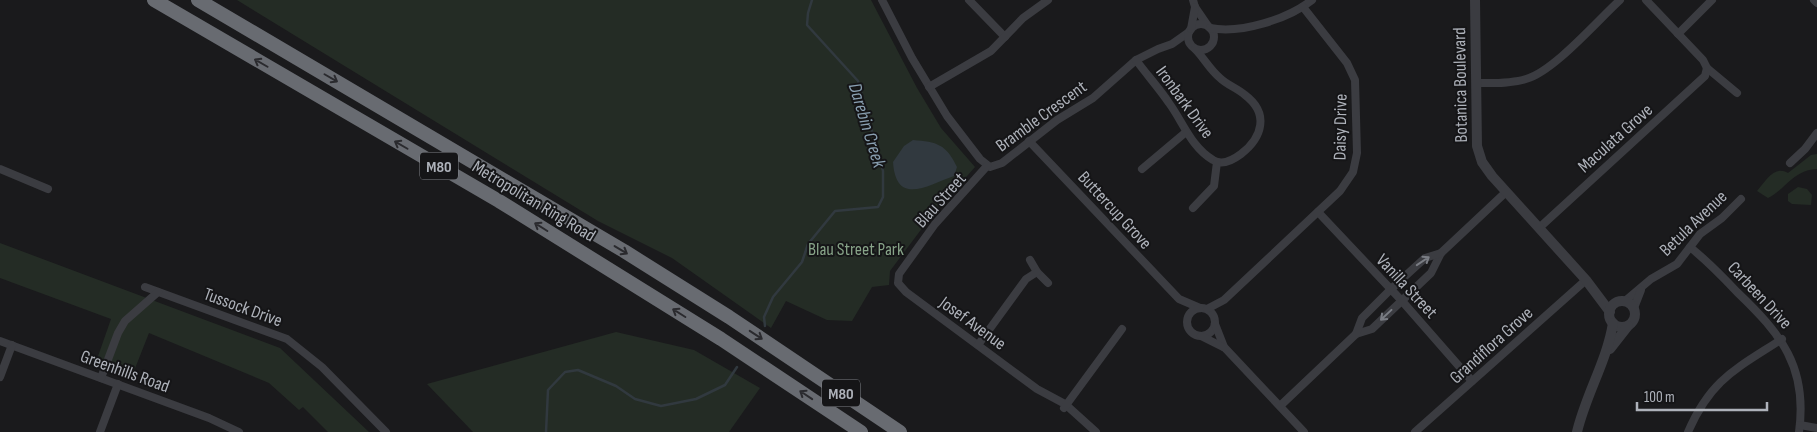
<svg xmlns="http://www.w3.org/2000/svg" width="1817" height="432" viewBox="0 0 1817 432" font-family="'Sofia Sans Condensed',sans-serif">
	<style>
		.green { fill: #242c25 }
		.water { fill: #31393f }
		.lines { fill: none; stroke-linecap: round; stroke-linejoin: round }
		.stream { stroke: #31393f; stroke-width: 2.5 }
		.minor { stroke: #3b3c41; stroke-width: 8 }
		.tertiary { stroke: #3b3c41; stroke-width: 10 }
		.motorway { stroke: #686b71; stroke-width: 14 }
		.oneway { stroke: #2a2a2e }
		.oneway2 { stroke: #7a7d84 }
		.labels { text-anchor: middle; stroke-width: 4; stroke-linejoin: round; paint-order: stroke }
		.shield { fill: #151517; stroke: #808389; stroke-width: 1 }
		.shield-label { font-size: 16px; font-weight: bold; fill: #aeb2ba }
		.street-label { font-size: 18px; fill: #aeb2ba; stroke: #151517 }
		.park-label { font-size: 18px; fill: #87a388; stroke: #151517 }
		.water-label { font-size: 19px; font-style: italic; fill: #899fb1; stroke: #151517 }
	</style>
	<rect width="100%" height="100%" fill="#1a1a1c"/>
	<g class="green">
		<path d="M 237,0 L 871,0 L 917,88 L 941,128 L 975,167 L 929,219 L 890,271 L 889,285 L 872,287 L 852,321 L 827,320 L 786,301 L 771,328 L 672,258 L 598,221 Z"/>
		<path d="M 1817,154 L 1817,169 C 1793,170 1785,190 1768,198 L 1757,191 C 1766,181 1774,165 1788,173 L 1811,155 Z"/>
		<path d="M 1798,187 L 1807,189 L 1812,195 L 1811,205 L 1792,204 L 1788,201 L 1788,194 Z"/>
		<path d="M 0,243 L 280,348 L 369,432 L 328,432 L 303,407 L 299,410 L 269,383 L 149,333 L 132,376 L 96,362 L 111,319 L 0,278 Z"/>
		<path d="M 616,332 L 694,350 L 760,388 L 729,432 L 473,432 L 427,384 Z"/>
	</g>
	<path class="water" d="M 913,140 C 937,142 946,144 957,167 L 954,176 C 928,185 896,207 893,162 L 904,146 Z"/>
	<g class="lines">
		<g class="stream">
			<path d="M 765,326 L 764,317 L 773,297 L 802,262 L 808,244 L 835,211 L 878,207 L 883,197 L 883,171 L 858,81 L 807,25 L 808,13 L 812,0"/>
			<path d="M 546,432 L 548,390 L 565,372 L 578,370 L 616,386 L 635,399 L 661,406 L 696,399 L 725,385 L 737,367"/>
		</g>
		<g class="minor">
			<path d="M 882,0 L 912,58 L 947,116 L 980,159 L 990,167 L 1002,163 L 1057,120 L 1093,98 L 1136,60 L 1158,49 L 1172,44 L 1189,32"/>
			<path d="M 969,0 L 1005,37"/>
			<path d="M 1193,0 L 1195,7 L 1208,26"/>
			<path d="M 1814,0 L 1817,3"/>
			<circle cx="1201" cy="37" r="13"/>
			<path d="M 1210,28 C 1241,34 1288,19 1312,0"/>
			<path d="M 1191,29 L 1195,7"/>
			<path d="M 1678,34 L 1712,0"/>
			<path d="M 1136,60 C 1147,75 1159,88 1169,103 C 1183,122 1191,147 1213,160 C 1222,166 1233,160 1241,154 C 1263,137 1269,113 1245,95 C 1237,88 1227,85 1220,78 C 1210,70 1204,58 1195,49"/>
			<path d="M 1707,68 L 1737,93"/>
			<path d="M 1476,83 C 1492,83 1510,84 1526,79 C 1554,71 1597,21 1620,0"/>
			<path d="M 929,87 L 991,51 L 1023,18 L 1048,0"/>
			<path d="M 1029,141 L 1179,299 L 1200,308"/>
			<path d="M 1790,163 L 1805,149 L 1817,133"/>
			<path d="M 987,166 L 935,224 L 899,274 L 898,283 L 906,292 L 1037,389 L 1065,404 L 1096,432"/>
			<path d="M 0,169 L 48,189"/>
			<path d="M 1142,169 L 1186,132"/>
			<path d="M 1193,208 L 1214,186 L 1217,162"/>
			<path d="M 1318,212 L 1402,301 L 1472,381"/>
			<path d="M 1539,228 L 1705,76 L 1707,68 L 1703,60 L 1646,0"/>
			<path d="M 1690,247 C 1707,261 1722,276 1737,292 C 1781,334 1808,367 1799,432"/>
			<path d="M 1030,260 L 1037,272 L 1048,283"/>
			<path d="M 145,287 L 287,339 L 322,367 L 386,432"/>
			<path d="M 1625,301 L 1651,279 L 1677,264 L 1700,234 L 1722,218 L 1741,199"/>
			<path d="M 1634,308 L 1641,290"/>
			<circle cx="1201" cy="322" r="14"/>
			<path d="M 1207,309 L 1224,300 L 1340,191 L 1353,172 L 1357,153 L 1355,80 L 1347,63 L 1303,7"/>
			<path d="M 1215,324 L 1224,347"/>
			<path d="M 1356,334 L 1372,329 L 1392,310 L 1431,273 L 1441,253 L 1506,192"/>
			<path d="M 1201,336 L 1225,348 L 1304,432"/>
			<path d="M 0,341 L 209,418 L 239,432"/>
			<path d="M 978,345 L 1026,279 L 1037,272"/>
			<path d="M 0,377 L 12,345"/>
			<path d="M 101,378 L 118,333 L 125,321 L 158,292"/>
			<path d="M 1280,406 L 1356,334 L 1362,318 L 1391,289 L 1425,258 L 1441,253"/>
			<path d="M 1064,408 L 1122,329"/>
			<path d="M 1800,425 L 1817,428"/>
			<path d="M 100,432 L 118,384"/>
			<path d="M 1415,432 L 1586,280"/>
			<path d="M 1688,432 C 1711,379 1736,369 1782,339"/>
		</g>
		<g class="tertiary">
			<path d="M 1475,0 L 1477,146 L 1482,162 L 1492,176 L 1586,280 L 1610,312"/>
			<circle cx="1622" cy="314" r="13"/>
			<path d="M 1610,349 L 1628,326"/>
			<path d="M 1577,432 C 1586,394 1607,361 1613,323"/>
		</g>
		<g class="motorway">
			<path d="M 154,0 L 499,201 L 721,339 L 861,432"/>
			<path d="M 198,0 L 624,251 L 729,317 L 900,432"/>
		</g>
	</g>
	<defs><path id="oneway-shaft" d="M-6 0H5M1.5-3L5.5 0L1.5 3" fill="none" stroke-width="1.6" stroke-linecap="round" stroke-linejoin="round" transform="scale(1.25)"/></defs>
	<g class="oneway">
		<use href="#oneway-shaft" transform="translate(261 63) rotate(-150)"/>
		<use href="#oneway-shaft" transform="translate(331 78) rotate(30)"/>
		<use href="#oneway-shaft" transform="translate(401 145) rotate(-150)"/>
		<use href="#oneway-shaft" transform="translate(541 227) rotate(-148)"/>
		<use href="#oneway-shaft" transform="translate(621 250) rotate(31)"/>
		<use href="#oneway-shaft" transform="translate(679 313) rotate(-148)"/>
		<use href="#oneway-shaft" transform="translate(756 335) rotate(33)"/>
		<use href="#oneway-shaft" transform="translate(806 395) rotate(-146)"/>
	</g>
	<g class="oneway2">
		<use href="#oneway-shaft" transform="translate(1423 261) rotate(-34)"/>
		<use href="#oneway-shaft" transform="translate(1386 315) rotate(137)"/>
	</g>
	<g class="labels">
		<g class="shield">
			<rect x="420" y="152.5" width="38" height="27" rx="4"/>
			<rect x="822" y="379.5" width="38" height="27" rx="4"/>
		</g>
		<g class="shield-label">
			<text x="439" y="172">M80</text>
			<text x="841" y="399">M80</text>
		</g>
		<g class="street-label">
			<text transform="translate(1460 85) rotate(-91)" y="6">Botanica Boulevard</text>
			<text transform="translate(1185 102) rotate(54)" y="6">Ironbark Drive</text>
			<text transform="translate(1041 116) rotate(-36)" y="6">Bramble Crescent</text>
			<text transform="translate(1340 127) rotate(-89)" y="6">Daisy Drive</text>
			<text transform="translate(1615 138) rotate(-42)" y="6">Maculata Grove</text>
			<text transform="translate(940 200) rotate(-48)" y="6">Blau Street</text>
			<text transform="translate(534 201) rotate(31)" y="6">Metropolitan Ring Road</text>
			<text transform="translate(1115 210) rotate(47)" y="6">Buttercup Grove</text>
			<text transform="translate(1693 223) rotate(-44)" y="6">Betula Avenue</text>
			<text transform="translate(1407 286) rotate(47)" y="6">Vanilla Street</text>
			<text transform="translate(1760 295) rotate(47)" y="6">Carbeen Drive</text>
			<text transform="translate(243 307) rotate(20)" y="6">Tussock Drive</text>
			<text transform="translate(973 323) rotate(36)" y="6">Josef Avenue</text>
			<text transform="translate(1491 345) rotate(-42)" y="6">Grandiflora Grove</text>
			<text transform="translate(125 371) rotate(20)" y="6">Greenhills Road</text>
		</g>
		<g class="park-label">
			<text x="856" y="255">Blau Street Park</text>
		</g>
		<g class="water-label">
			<text transform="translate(868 125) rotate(73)" y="7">Darebin Creek</text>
		</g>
	</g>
	<path d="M1637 402v8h130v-8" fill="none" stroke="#aeb2ba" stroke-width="2.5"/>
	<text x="1644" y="402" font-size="15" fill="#aeb2ba" stroke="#151517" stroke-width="4" paint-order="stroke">100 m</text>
</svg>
